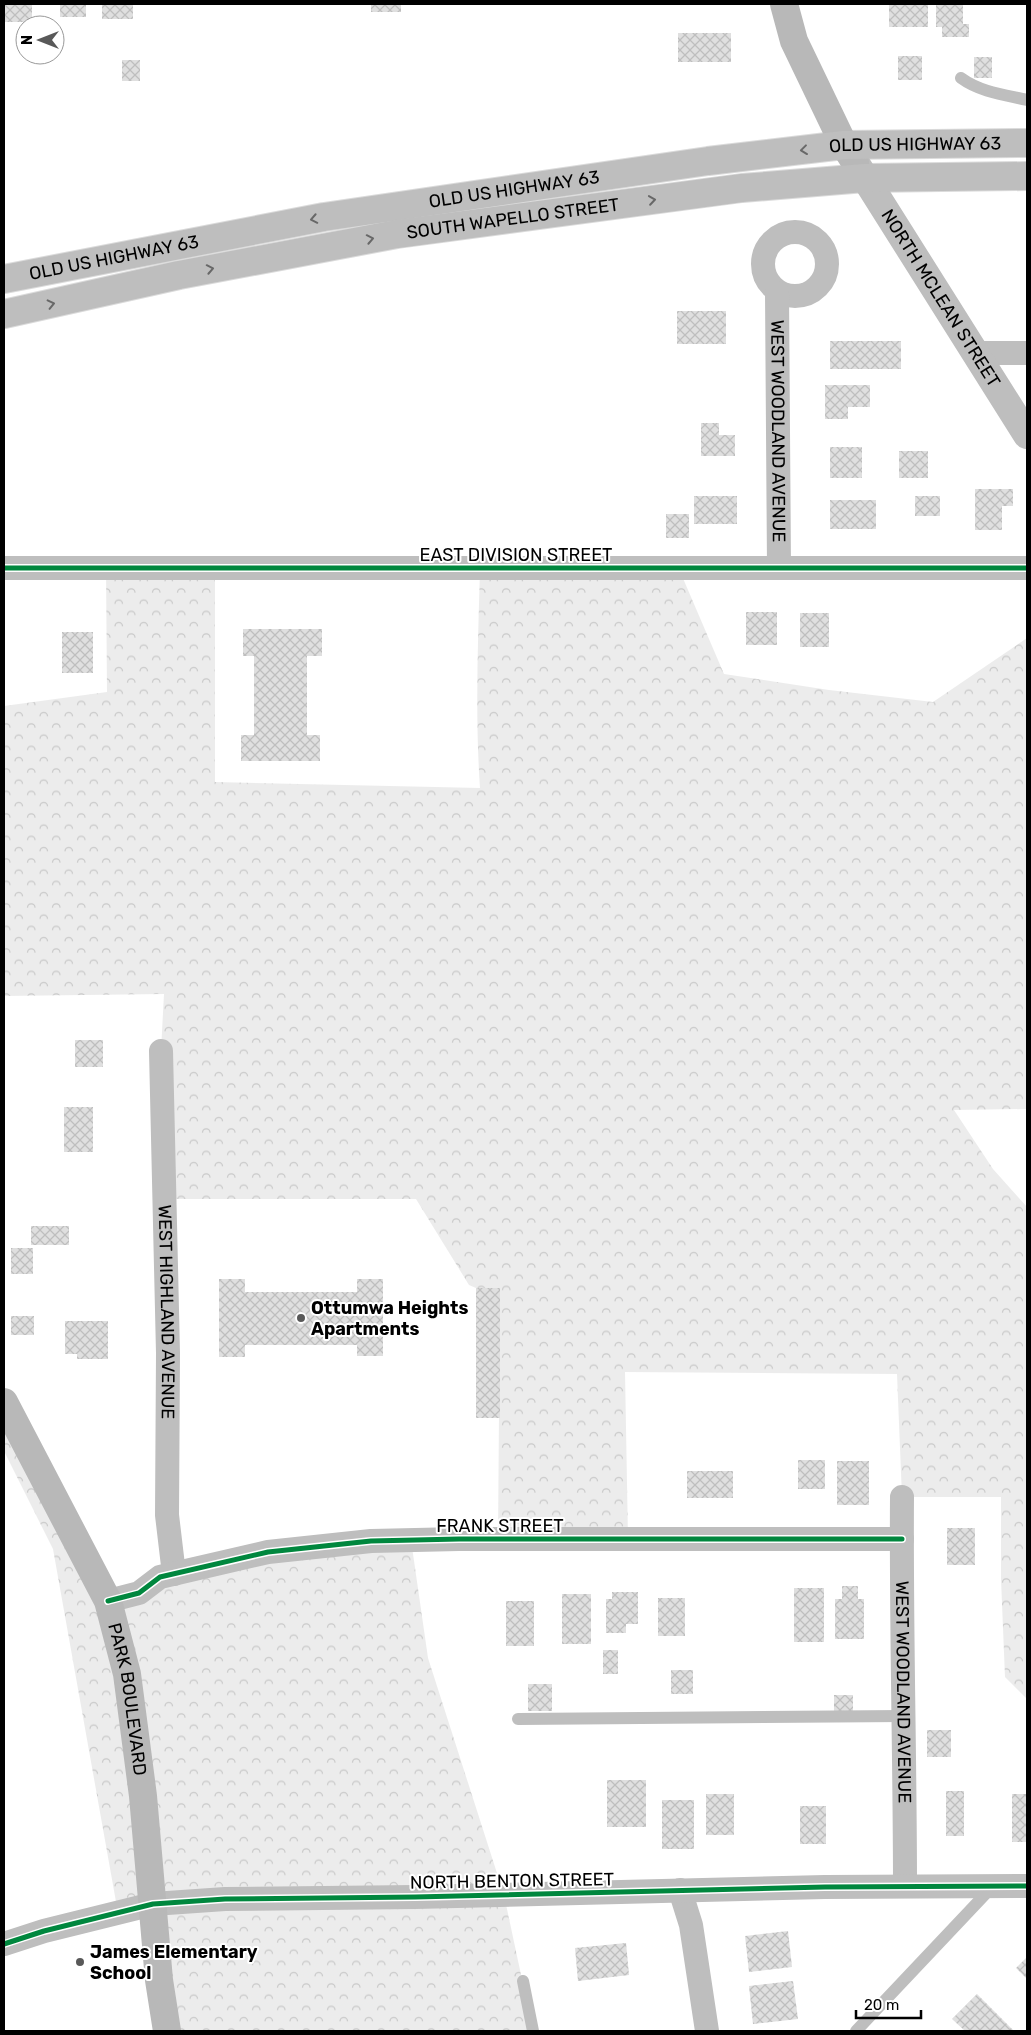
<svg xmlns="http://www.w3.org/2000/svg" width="1031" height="2035" viewBox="0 0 1031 2035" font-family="Rubik,sans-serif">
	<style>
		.forest { fill: url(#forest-crowns) }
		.building { fill: url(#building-cross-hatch) }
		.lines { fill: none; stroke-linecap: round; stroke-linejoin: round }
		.trunk-casing { stroke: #dbdbdb; stroke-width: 30 }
		.service { stroke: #bebebe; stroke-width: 12 }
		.minor { stroke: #bebebe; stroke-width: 24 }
		.tertiary { stroke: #bebebe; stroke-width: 28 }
		.secondary { stroke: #b8b8b8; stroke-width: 28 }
		.trunk { stroke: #bebebe; stroke-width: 28 }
		.cycleway-casing { stroke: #fff; stroke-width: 8 }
		.cycleway { stroke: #00873e; stroke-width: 5 }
		.oneway { stroke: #686868 }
		.poi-dot { fill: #595959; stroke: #fff; stroke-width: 2 }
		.labels { text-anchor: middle; stroke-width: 4; stroke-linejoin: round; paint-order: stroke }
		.street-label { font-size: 18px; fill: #000; stroke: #fff }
		.poi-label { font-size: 18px; font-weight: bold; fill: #000; stroke: #fff; text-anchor: start }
	</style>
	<defs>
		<pattern id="forest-crowns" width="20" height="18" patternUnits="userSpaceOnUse" patternTransform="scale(1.25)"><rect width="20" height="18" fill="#ececec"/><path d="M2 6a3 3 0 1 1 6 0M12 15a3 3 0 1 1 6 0" fill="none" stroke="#c9c9c9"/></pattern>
		<pattern id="building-cross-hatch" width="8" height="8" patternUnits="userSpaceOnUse" patternTransform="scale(1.25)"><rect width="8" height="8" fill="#dfdfdf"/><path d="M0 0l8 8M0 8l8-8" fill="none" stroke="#bebebe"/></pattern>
	</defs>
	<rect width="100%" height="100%" fill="#fff"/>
	<g class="forest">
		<path d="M 106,568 L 215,568 L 215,782 L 480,788 C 475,715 478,642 480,569 L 679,569 L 724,674 L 829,690 L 933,702 L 1027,638 L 1027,1109 L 954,1110 L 993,1169 L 1027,1207 L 1027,1699 L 1005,1677 L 1001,1579 L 1001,1497 L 902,1497 L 897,1374 L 625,1372 L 628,1539 L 498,1539 L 500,1288 L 476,1288 L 469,1285 L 416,1199 L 165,1199 L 161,1051 L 164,994 L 4,996 L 4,706 L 107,692 Z"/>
		<path d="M 4,1402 L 109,1601 L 160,1577 L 411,1540 L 428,1658 L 504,1895 L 533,2031 L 167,2031 L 153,1905 L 118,1913 L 53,1549 L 4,1451 Z"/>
	</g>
	<g class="building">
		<rect x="4" y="4" width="28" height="18"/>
		<rect x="60" y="4" width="26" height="13"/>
		<rect x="102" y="4" width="31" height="15"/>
		<rect x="371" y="4" width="30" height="8"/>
		<rect x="889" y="4" width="39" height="23"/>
		<path d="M 936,4 L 963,4 L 963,24 L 969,24 L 969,37 L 942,37 L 942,27 L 936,27 Z"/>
		<rect x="55" y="26" width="4" height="22"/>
		<rect x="678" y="33" width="53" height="29"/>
		<rect x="898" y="56" width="24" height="24"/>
		<rect x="974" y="57" width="18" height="21"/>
		<rect x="122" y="60" width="18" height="21"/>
		<rect x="677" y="311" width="49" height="33"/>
		<rect x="830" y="341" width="71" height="28"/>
		<path d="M 825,385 L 870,385 L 870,407 L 848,407 L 848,419 L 825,419 Z"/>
		<path d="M 701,423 L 719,423 L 719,435 L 735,435 L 735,456 L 701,456 Z"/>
		<rect x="830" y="447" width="32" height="31"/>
		<rect x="899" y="451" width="29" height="27"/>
		<path d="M 975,489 L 1013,489 L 1013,506 L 1002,506 L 1002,530 L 975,530 Z"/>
		<rect x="694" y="496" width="43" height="28"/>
		<rect x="915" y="496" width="25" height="20"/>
		<rect x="830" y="500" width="46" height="29"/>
		<rect x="666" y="514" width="23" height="24"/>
		<rect x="746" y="612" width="31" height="33"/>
		<rect x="800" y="613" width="29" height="34"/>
		<path d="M 243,629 L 322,629 L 322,656 L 307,656 L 307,735 L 320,735 L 320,761 L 241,761 L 241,735 L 254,735 L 254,656 L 243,656 Z"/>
		<rect x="62" y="632" width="31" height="41"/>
		<rect x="75" y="1040" width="28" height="27"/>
		<rect x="64" y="1107" width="29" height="45"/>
		<rect x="31" y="1226" width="38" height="19"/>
		<rect x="11" y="1248" width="22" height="26"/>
		<path d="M 219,1279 L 245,1279 L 245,1292 L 357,1292 L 357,1279 L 383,1279 L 383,1356 L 357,1356 L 357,1345 L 245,1345 L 245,1357 L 219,1357 Z"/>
		<rect x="476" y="1288" width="24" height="130"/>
		<rect x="11" y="1316" width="23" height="19"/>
		<path d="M 65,1321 L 108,1321 L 108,1359 L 77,1359 L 77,1354 L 65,1354 Z"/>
		<rect x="798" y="1460" width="27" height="29"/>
		<rect x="837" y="1461" width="32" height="44"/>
		<rect x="687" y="1471" width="46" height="27"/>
		<rect x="947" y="1528" width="28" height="37"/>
		<path d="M 842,1586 L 858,1586 L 858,1599 L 864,1599 L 864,1639 L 835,1639 L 835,1599 L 842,1599 Z"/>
		<rect x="794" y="1588" width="30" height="54"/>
		<path d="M 612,1592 L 638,1592 L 638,1624 L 626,1624 L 626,1633 L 606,1633 L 606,1599 L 612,1599 Z"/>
		<rect x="562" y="1594" width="29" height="50"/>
		<rect x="658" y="1598" width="27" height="38"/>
		<rect x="506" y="1601" width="28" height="45"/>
		<rect x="603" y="1650" width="15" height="24"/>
		<rect x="671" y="1670" width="22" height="24"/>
		<rect x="528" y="1684" width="24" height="27"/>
		<rect x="834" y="1695" width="19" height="16"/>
		<rect x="927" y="1730" width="24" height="27"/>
		<rect x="607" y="1780" width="39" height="47"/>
		<rect x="946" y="1791" width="18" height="45"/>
		<rect x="706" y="1794" width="28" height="41"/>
		<rect x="1012" y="1794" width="15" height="48"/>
		<rect x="662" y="1800" width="32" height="49"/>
		<rect x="800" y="1806" width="26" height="38"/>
		<path d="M 788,1931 L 792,1967 L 749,1972 L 745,1936 Z"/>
		<path d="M 626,1943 L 629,1975 L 578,1981 L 575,1948 Z"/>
		<path d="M 1027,1957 L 1027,1979 L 1016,1968 Z"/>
		<path d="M 793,1981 L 798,2019 L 753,2024 L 749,1986 Z"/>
		<path d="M 977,1994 L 1014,2031 L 965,2031 L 952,2019 Z"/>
	</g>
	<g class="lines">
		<g class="trunk-casing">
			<g id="trunk">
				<path id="s6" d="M 4,279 L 324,217 L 708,161 L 844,145 L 1027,143"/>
				<path id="s7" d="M 4,314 L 179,275 L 397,234 L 742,188 L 865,178 L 1027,176"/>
			</g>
		</g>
		<g class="service">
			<path d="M 961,78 C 980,92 1005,95 1027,100"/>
			<path d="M 518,1719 L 905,1716"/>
			<path d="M 523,1981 L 533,2031"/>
			<path d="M 856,2031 L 993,1886"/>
		</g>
		<g class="minor">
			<circle cx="795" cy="264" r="32"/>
			<path id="s1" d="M 777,293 L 779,568"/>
			<path d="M 976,353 L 1027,353"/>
			<path d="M 4,568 L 1027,568"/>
			<path id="s2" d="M 161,1051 L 168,1353 L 167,1515 L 174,1574"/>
			<path id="s3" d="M 902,1497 C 901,1627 905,1757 905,1886"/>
			<path d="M 108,1601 L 139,1593 L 160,1577 L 268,1552 L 371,1541 L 459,1539 L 902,1539"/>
			<path d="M 680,1890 L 691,1925 L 707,2031"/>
			<path d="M 4,1944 L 44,1931 L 153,1904 L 225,1899 L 415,1897 L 825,1887 L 1027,1886"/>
		</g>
		<path class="tertiary" id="s4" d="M 855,162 L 1027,435"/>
		<g class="secondary">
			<path d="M 784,4 L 794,41 L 844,145 L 855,162"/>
			<path id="s5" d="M 4,1402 L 108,1601 L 127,1674 L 143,1796 L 159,1980 L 167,2031"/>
		</g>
		<use href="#trunk" class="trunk"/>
		<g class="cycleway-casing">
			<g id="cycleway">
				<path d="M 4,568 L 1027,568"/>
				<path d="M 108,1601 L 139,1593 L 160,1577 L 268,1552 L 371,1541 L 459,1539 L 902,1539"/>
				<path d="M 4,1944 L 44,1931 L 153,1904 L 225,1899 L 415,1897 L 825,1887 L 1027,1886"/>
			</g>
		</g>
		<use href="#cycleway" class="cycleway"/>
	</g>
	<defs><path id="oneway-chevron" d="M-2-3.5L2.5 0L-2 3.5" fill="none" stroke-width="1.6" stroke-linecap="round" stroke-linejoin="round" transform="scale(1.25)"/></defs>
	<g class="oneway">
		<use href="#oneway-chevron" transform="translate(804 150) rotate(173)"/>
		<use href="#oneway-chevron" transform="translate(652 200) rotate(-8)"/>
		<use href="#oneway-chevron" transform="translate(314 219) rotate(169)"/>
		<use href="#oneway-chevron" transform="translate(370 239) rotate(-11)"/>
		<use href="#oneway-chevron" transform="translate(210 269) rotate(-11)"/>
		<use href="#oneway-chevron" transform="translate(51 304) rotate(-13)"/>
	</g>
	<g class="poi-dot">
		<circle cx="301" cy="1318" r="5"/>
		<circle cx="80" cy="1962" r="5"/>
	</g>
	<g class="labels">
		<g class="street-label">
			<text dy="6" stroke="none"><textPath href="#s6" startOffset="922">OLD US HIGHWAY 63</textPath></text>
			<text dy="6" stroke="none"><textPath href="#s6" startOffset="518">OLD US HIGHWAY 63</textPath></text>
			<text dy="6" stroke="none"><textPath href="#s7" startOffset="518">SOUTH WAPELLO STREET</textPath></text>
			<text dy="6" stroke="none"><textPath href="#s6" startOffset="112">OLD US HIGHWAY 63</textPath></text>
			<text dy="6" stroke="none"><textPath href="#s4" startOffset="161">NORTH MCLEAN STREET</textPath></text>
			<text dy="6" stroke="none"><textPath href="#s1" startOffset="138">WEST WOODLAND AVENUE</textPath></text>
			<text x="516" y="561">EAST DIVISION STREET</text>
			<text dy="6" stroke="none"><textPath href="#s2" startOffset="261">WEST HIGHLAND AVENUE</textPath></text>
			<text x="500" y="1532">FRANK STREET</text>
			<text dy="6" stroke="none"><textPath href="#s3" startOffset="195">WEST WOODLAND AVENUE</textPath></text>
			<text dy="6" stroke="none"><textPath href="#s5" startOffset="325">PARK BOULEVARD</textPath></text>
			<text transform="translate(512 1881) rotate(-1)" y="6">NORTH BENTON STREET</text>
		</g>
		<g class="poi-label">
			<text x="311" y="1314">Ottumwa Heights<tspan x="311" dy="21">Apartments</tspan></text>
			<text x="90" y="1958">James Elementary<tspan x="90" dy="21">School</tspan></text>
		</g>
	</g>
	<rect width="1031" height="2035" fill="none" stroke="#000000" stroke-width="10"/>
	<g transform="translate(40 40) rotate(270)"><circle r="24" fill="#ffffff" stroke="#999999"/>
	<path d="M0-4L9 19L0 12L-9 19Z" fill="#595959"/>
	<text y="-8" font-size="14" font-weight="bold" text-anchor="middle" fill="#000000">N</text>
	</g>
	<path d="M856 2010v8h65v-8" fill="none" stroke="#000000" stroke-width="2.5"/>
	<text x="864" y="2010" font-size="15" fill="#000000" stroke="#ffffff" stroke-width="4" paint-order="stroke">20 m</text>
</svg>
